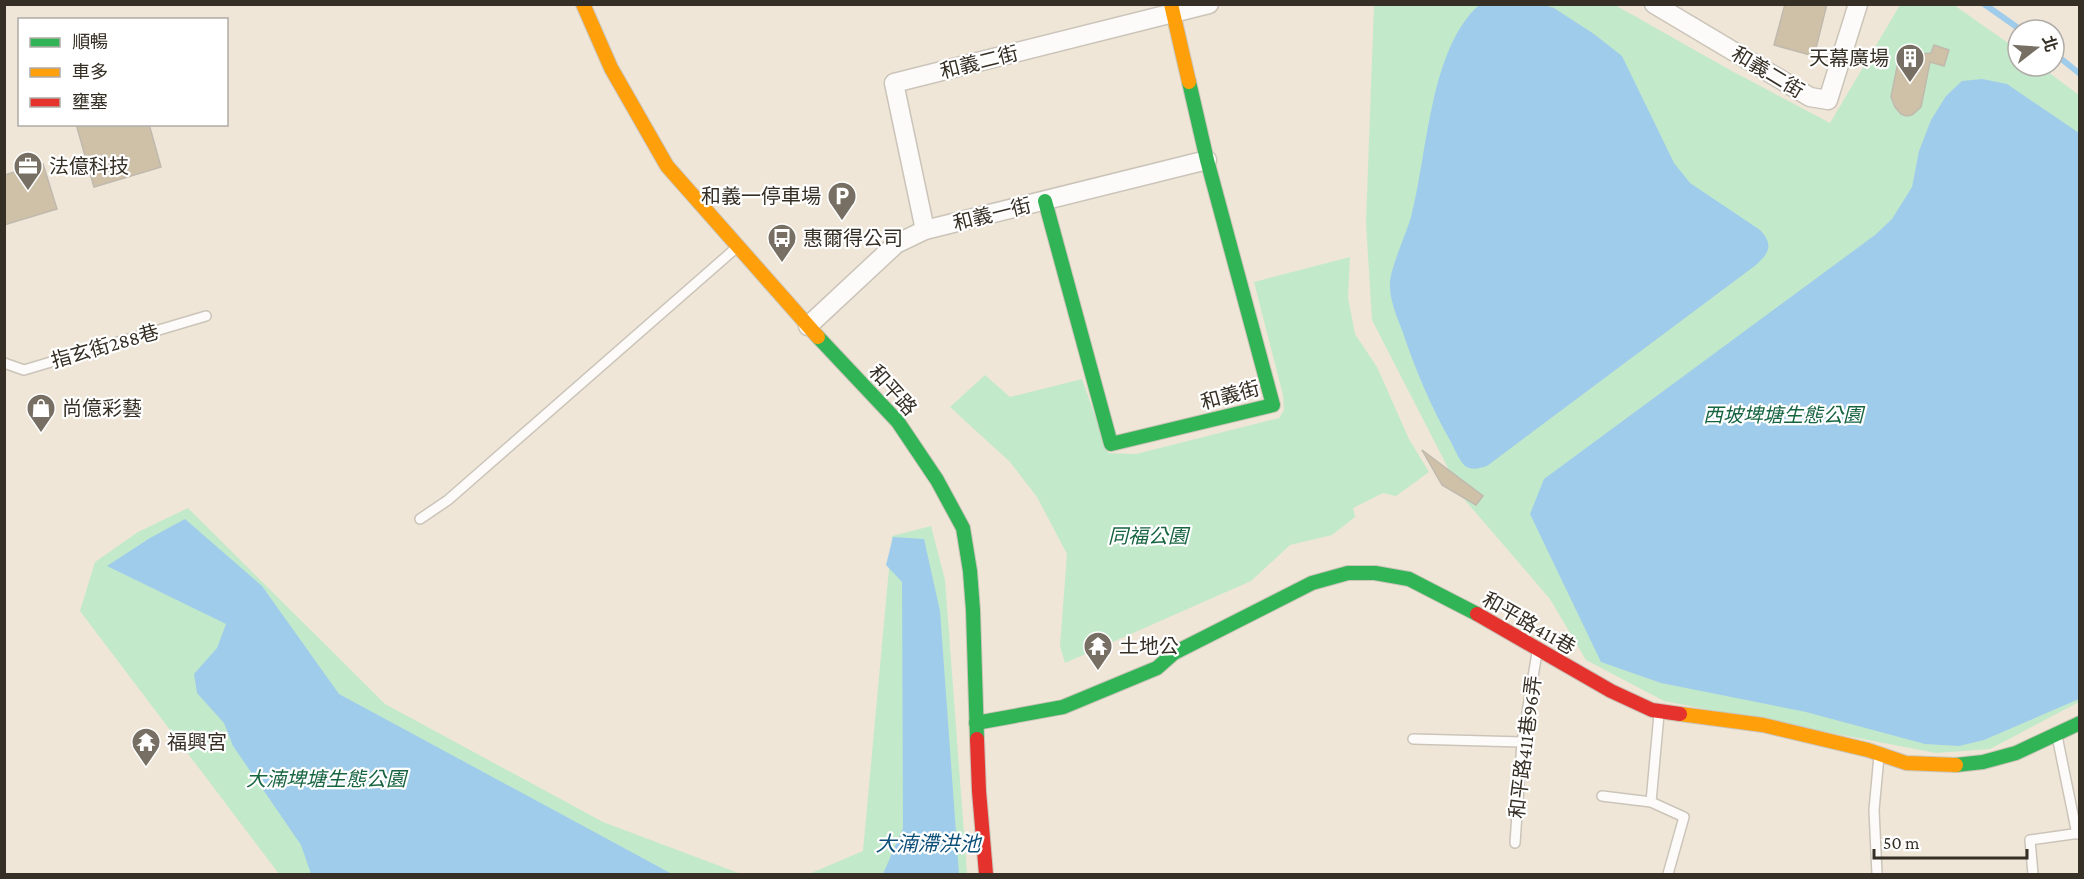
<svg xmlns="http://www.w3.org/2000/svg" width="2084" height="879" viewBox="0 0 2084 879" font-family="'Crimson Pro','Noto Sans TC',serif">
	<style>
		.green { fill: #c2e9ca }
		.water { fill: #a0ccec }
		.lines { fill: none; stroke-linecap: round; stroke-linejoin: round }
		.stream { stroke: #a0ccec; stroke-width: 6 }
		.building { fill: #cfc1a8; stroke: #c0b9ae; stroke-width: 1.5 }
		.lane-casing { stroke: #cbc4b9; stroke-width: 12 }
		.street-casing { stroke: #cbc4b9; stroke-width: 21 }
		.fast-casing { stroke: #cbc4b9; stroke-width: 16 }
		.slow-casing { stroke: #cbc4b9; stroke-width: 16 }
		.jam-casing { stroke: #cbc4b9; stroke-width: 16 }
		.lane { stroke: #fdfbf9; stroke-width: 9 }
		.street { stroke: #fdfbf9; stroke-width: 18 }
		.fast { stroke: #30b455; stroke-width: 14 }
		.slow { stroke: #ff9f0a; stroke-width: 14 }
		.jam { stroke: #e5322d; stroke-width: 14 }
		.labels { text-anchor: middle; stroke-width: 4.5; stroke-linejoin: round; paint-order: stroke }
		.poi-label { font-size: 20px; fill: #362f25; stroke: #fff; text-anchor: start }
		.street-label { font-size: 20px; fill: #362f25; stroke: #fff }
		.park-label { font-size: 20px; font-style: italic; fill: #176441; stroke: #fff }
		.water-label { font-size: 21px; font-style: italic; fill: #0c507a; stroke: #fff }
	</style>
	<rect width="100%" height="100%" fill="#efe6d7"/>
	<g class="green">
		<path d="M 1374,5 L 1615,5 L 1730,70 L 1830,123 L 1900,5 L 1954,5 L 2018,50 L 2018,66 L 2040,66 L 2079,95 L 2079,702 L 1990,749 L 1936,753 L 1664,701 L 1586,660 L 1550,599 L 1464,499 L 1372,320 L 1366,223 Z"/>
		<path d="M 1350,257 L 1348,298 L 1355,334 L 1377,367 L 1409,439 L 1429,472 L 1396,496 L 1383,493 L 1353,508 L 1355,517 L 1332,535 L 1290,545 L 1251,581 L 1065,663 L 1060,646 L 1067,554 L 1037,497 L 1010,462 L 950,407 L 985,375 L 1010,397 L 1082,379 L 1108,453 L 1136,454 L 1279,418 L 1284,410 L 1283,395 L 1254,282 Z"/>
		<path d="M 188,508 L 385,704 L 603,822 L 741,874 L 279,874 L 80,611 L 95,562 L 138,532 Z"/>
		<path d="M 931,526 L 945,580 L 967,874 L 809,874 L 863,851 L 892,536 Z"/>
	</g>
	<g class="water">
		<path d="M 1544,5 L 1554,8 L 1594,34 L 1622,56 L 1674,163 L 1690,183 L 1760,230 C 1774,245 1769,253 1756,265 L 1487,466 C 1480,468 1472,471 1465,466 C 1459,460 1455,450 1451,442 C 1431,407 1415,369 1402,330 C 1396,315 1389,298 1390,282 C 1391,267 1406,234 1411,217 C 1428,154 1429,50 1479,5 Z"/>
		<path d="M 1982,79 L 2007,84 L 2079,133 L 2079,699 L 1984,740 L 1959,746 L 1925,744 L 1806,712 L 1661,683 L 1601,662 L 1530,514 L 1544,479 L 1875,235 L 1892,219 L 1912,187 L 1919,151 L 1931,120 L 1946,96 L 1962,81 Z"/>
		<path d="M 185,519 L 262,586 L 339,694 L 672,874 L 311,874 L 301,845 L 233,746 L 224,723 L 197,693 L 194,674 L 217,648 L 226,624 L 107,566 L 150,538 Z"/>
		<path d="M 893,537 L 924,539 L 940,611 L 959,874 L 883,874 L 903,828 L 902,582 L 886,565 Z"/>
	</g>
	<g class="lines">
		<g class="stream">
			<path d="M 1984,4 L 2021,30"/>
			<path d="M 2054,53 L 2080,74"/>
		</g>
	</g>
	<g class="building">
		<path d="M 1785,4 L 1827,4 L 1814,56 L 1774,45 Z"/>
		<path d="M 1934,45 L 1949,50 L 1944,66 L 1930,62 L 1921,107 L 1912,115 L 1906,116 L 1901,114 L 1895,107 L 1891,97 L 1898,62 L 1907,55 L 1931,53 Z"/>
		<path d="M 76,124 L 149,124 L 161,167 L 94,187 Z"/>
		<path d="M 43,164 L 57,209 L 4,225 L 4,175 Z"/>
		<path d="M 1422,450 L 1483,496 L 1476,505 L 1442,485 Z"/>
	</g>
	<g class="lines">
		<g class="lane-casing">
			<g id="lane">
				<path d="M 4,363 L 24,370 L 206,316"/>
				<path d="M 420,519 L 448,500 L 736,248"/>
				<path d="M 1659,714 L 1651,802 L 1684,817 L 1668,874"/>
				<path d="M 2057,736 L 2077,834"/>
				<path d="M 1413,739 L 1522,742"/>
				<path d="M 1602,796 L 1651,802"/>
				<path d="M 1515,843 L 1522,742 L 1537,653"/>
				<path d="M 1877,874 L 1874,810 L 1879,756"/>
				<path d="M 2033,874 L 2030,840 L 2080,833"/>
			</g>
		</g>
		<g class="street-casing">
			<g id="street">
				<path d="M 1654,4 L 1810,97 L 1828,100 L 1858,4"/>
				<path d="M 925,230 L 894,83 L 1209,4"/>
				<path d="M 808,326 L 896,244 L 925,230 L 1207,160"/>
			</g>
		</g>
		<g class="fast-casing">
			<g id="fast">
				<path d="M 1045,201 L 1111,444 L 1273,405 L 1207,160 L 1189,82"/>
				<path d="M 818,337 L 898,422 L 937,480 L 963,528 L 970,571 L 973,610 L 977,739"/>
				<path d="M 976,723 L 1063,707 L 1157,668 L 1174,653 L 1312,583 L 1348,573 L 1375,573 L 1409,579 L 1477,614"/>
				<path d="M 1956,765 L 1983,762 L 2016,753 L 2080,723"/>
			</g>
		</g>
		<g class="slow-casing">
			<g id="slow">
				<path d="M 583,4 L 611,68 L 667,166 L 818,337"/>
				<path d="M 1171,4 L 1189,82"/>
				<path d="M 1680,714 L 1763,725 L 1868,750 L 1906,763 L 1956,765"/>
			</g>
		</g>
		<g class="jam-casing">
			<g id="jam">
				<path d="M 1477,614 L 1611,691 L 1652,710 L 1680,714"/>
				<path d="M 977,739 L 979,791 L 986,874"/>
			</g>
		</g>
		<use href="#lane" class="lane"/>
		<use href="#street" class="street"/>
		<use href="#fast" class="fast"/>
		<use href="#slow" class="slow"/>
		<use href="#jam" class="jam"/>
	</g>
	<defs>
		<g id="building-pin" transform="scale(1.5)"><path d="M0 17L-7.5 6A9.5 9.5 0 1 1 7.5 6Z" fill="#776f63" stroke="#fff"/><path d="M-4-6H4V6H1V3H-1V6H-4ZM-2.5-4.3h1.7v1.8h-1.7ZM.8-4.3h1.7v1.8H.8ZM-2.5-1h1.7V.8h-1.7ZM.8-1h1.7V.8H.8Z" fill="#fff"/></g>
		<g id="office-pin" transform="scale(1.5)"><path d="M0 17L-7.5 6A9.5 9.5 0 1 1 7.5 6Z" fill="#776f63" stroke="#fff"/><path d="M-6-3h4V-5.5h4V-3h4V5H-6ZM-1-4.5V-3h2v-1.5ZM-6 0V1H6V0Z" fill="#fff"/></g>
		<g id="parking-pin" transform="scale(1.5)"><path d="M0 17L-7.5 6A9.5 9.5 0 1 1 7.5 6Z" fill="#776f63" stroke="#fff"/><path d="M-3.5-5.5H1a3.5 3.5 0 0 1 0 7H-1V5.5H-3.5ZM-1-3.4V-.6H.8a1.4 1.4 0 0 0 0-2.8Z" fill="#fff"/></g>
		<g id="bus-pin" transform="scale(1.5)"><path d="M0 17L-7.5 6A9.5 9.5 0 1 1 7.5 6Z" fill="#776f63" stroke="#fff"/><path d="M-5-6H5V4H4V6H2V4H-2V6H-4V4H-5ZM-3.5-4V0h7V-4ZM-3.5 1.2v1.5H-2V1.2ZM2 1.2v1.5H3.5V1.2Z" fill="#fff"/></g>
		<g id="shop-pin" transform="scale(1.5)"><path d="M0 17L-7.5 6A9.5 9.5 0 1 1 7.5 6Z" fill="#776f63" stroke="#fff"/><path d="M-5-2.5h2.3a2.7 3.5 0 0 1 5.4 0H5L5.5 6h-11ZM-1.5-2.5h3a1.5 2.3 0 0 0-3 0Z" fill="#fff"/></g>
		<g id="temple-pin" transform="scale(1.5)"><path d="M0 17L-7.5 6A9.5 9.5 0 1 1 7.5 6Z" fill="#776f63" stroke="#fff"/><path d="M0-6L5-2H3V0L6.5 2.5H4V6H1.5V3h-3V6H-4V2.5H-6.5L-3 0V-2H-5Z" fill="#fff"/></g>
	</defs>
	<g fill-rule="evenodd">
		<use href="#building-pin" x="1910" y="58"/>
		<use href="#office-pin" x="28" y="166"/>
		<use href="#parking-pin" x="842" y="196"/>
		<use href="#bus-pin" x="782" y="238"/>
		<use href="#shop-pin" x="41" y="408"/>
		<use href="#temple-pin" x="1098" y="646"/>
		<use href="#temple-pin" x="146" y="742"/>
	</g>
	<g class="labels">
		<g class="poi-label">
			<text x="1889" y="65" text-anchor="end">天幕廣場</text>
			<text x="49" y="173">法億科技</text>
			<text x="821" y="203" text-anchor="end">和義一停車場</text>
			<text x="803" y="245">惠爾得公司</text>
			<text x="62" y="415">尚億彩藝</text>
			<text x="1119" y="653">土地公</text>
			<text x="167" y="749">福興宮</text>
		</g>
		<g class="street-label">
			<text transform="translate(979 62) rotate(-14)" y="7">和義二街</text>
			<text transform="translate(1768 72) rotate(31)" y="7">和義二街</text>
			<text transform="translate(992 214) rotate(-14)" y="7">和義一街</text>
			<text transform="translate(105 346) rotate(-16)" y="7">指玄街288巷</text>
			<text transform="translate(893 390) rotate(48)" y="7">和平路</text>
			<text transform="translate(1230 395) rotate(-15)" y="7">和義街</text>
			<text transform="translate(1529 623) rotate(30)" y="7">和平路411巷</text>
			<text transform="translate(1525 747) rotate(-83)" y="7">和平路411巷96弄</text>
		</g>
		<g class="park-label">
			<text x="1783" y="422">西坡埤塘生態公園</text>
			<text x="1148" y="543">同福公園</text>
			<text x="326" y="786">大湳埤塘生態公園</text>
		</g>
		<g class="water-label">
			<text x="928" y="851">大湳滯洪池</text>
		</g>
	</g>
	<rect width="2084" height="879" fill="none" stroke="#362f25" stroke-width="12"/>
	<rect x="18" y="18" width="210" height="108" fill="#ffffff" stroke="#afaca8" stroke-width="1.5"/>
	<rect x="30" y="38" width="30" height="9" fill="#30b455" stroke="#afaca8" stroke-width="1.5"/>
	<text x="72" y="48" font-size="18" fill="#362f25">順暢</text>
	<rect x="30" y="68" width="30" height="9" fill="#ff9f0a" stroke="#afaca8" stroke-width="1.5"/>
	<text x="72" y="78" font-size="18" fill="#362f25">車多</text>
	<rect x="30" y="98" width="30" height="9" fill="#e5322d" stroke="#afaca8" stroke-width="1.5"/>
	<text x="72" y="108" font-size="18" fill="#362f25">壅塞</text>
	<g transform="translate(2036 48) rotate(73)"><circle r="28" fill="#ffffff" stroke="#afaca8" stroke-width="1.5"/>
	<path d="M0-4.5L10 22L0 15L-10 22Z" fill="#776f63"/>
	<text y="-9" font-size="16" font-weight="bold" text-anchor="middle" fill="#362f25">北</text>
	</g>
	<path d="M1874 849v9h153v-9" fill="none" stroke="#362f25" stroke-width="3"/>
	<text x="1883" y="849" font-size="18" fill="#362f25" stroke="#ffffff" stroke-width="4.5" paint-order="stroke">50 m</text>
</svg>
